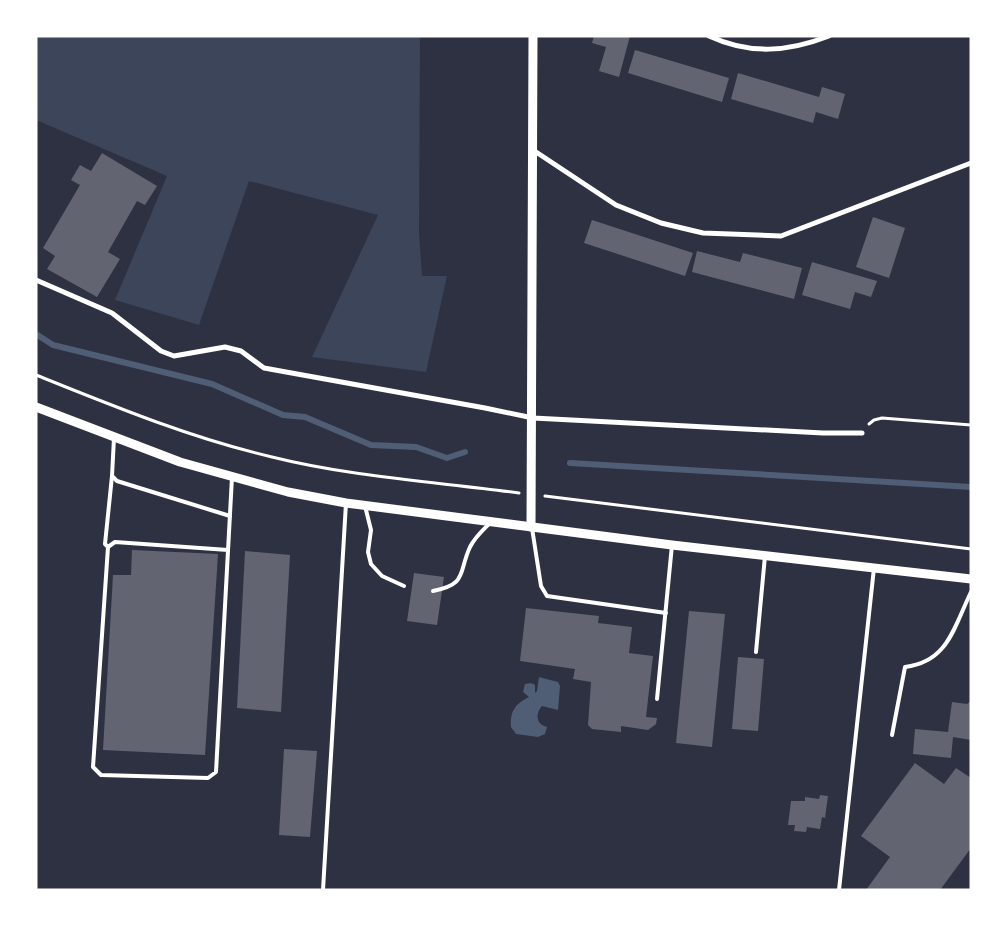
<svg xmlns="http://www.w3.org/2000/svg" width="1007" height="926" viewBox="0 0 1007 926" font-family="Rubik,sans-serif">
	<style>
		.green { fill: #3c4559 }
		.water { fill: #4f5d75 }
		.lines { fill: none; stroke-linecap: round; stroke-linejoin: round }
		.stream { stroke: #4f5d75; stroke-width: 6 }
		.building { fill: #626471 }
		.path { stroke: #fff; stroke-width: 3 }
		.service { stroke: #fff; stroke-width: 4 }
		.minor { stroke: #fff; stroke-width: 5 }
		.tertiary { stroke: #fff; stroke-width: 9 }
	</style>
	<rect width="100%" height="100%" fill="#2d3142"/>
	<path class="green" d="M 36,36 L 420,36 L 419,233 L 422,276 L 447,276 L 426,372 L 312,357 L 378,215 L 249,181 L 199,325 L 115,300 L 167,176 L 36,120 Z"/>
	<path class="water" d="M 539,677 L 558,682 L 560,686 L 558,710 L 542,706 C 535,714 536,724 547,727 L 545,734 L 538,737 L 516,734 L 511,727 C 510,711 515,704 529,697 L 523,692 L 525,684 L 531,683 L 535,685 L 535,693 L 537,691 Z"/>
	<g class="lines">
		<g class="stream">
			<path d="M 36,334 L 53,345 L 212,384 L 283,415 L 305,417 L 371,445 L 416,447 L 447,458 L 465,452"/>
			<path d="M 570,463 L 971,487"/>
		</g>
	</g>
	<g class="building">
		<path d="M 594,36 L 630,36 L 619,77 L 599,71 L 606,47 L 592,43 Z"/>
		<path d="M 635,50 L 729,78 L 722,102 L 628,73 Z"/>
		<path d="M 738,73 L 819,97 L 822,87 L 845,94 L 838,119 L 816,112 L 813,123 L 731,99 Z"/>
		<path d="M 102,153 L 157,186 L 145,205 L 137,201 L 108,252 L 120,259 L 97,297 L 47,269 L 55,256 L 43,248 L 80,185 L 71,180 L 80,165 L 91,171 Z"/>
		<path d="M 873,217 L 905,228 L 889,278 L 856,267 Z"/>
		<path d="M 592,220 L 693,253 L 685,276 L 584,243 Z"/>
		<path d="M 697,251 L 740,262 L 743,253 L 802,268 L 794,299 L 692,272 Z"/>
		<path d="M 812,262 L 877,281 L 871,297 L 855,292 L 850,309 L 802,295 Z"/>
		<path d="M 132,550 L 218,554 L 205,755 L 103,750 L 113,575 L 131,575 Z"/>
		<path d="M 245,551 L 290,555 L 281,712 L 237,708 Z"/>
		<path d="M 414,573 L 444,577 L 437,625 L 407,621 Z"/>
		<path d="M 526,608 L 599,616 L 598,623 L 632,627 L 629,653 L 653,656 L 646,717 L 657,718 L 656,724 L 648,730 L 621,726 L 621,732 L 592,729 L 588,725 L 591,682 L 573,679 L 575,669 L 520,661 Z"/>
		<path d="M 689,611 L 725,614 L 712,747 L 676,743 Z"/>
		<path d="M 738,657 L 764,659 L 758,731 L 732,729 Z"/>
		<path d="M 971,701 L 971,740 L 953,737 L 951,758 L 913,754 L 915,729 L 948,732 L 952,702 L 967,704 Z"/>
		<path d="M 284,749 L 317,751 L 310,837 L 279,835 Z"/>
		<path d="M 915,763 L 944,784 L 956,768 L 971,778 L 971,848 L 940,890 L 866,890 L 890,857 L 861,836 Z"/>
		<path d="M 820,795 L 828,796 L 825,818 L 822,817 L 820,829 L 807,827 L 806,832 L 794,831 L 795,825 L 788,825 L 791,801 L 805,801 L 805,797 L 819,799 Z"/>
	</g>
	<g class="lines">
		<g class="path">
			<path d="M 36,375 C 113,406 191,438 272,457 C 352,477 437,482 519,493"/>
			<path d="M 869,424 L 874,420 L 882,418 L 971,425"/>
			<path d="M 545,496 L 971,549"/>
		</g>
		<g class="service">
			<path d="M 114,438 L 112,476 L 117,481 L 230,516"/>
			<path d="M 365,506 L 371,530 L 368,552 L 371,564 L 382,576 L 404,586"/>
			<path d="M 532,528 L 541,586 L 547,596 L 666,613"/>
			<path d="M 108,547 L 105,544 L 112,476"/>
			<path d="M 228,550 L 115,542 L 108,547 L 93,767 L 101,775 L 208,778 L 216,772 L 232,477"/>
			<path d="M 433,591 C 468,584 458,573 470,547 C 475,537 482,531 490,523"/>
			<path d="M 756,652 L 765,556"/>
			<path d="M 657,699 L 672,545"/>
			<path d="M 892,735 L 905,667 C 948,662 954,627 971,592"/>
			<path d="M 323,890 L 346,503"/>
			<path d="M 839,890 L 874,568"/>
		</g>
		<g class="minor">
			<path d="M 709,36 C 750,55 788,52 829,36"/>
			<path d="M 533,150 L 616,205 L 661,223 L 703,233 L 781,236 L 971,163"/>
			<path d="M 36,280 L 112,313 L 161,351 L 174,356 L 225,347 L 241,351 L 264,368 L 485,408 L 533,418 L 823,433 L 862,433"/>
		</g>
		<g class="tertiary">
			<path d="M 36,407 L 180,462 L 288,492 L 346,503 L 672,545 L 971,579"/>
			<path d="M 531,527 L 533,36"/>
		</g>
	</g>
	<rect width="1007" height="926" fill="none" stroke="#ffffff" stroke-width="75"/>
</svg>
